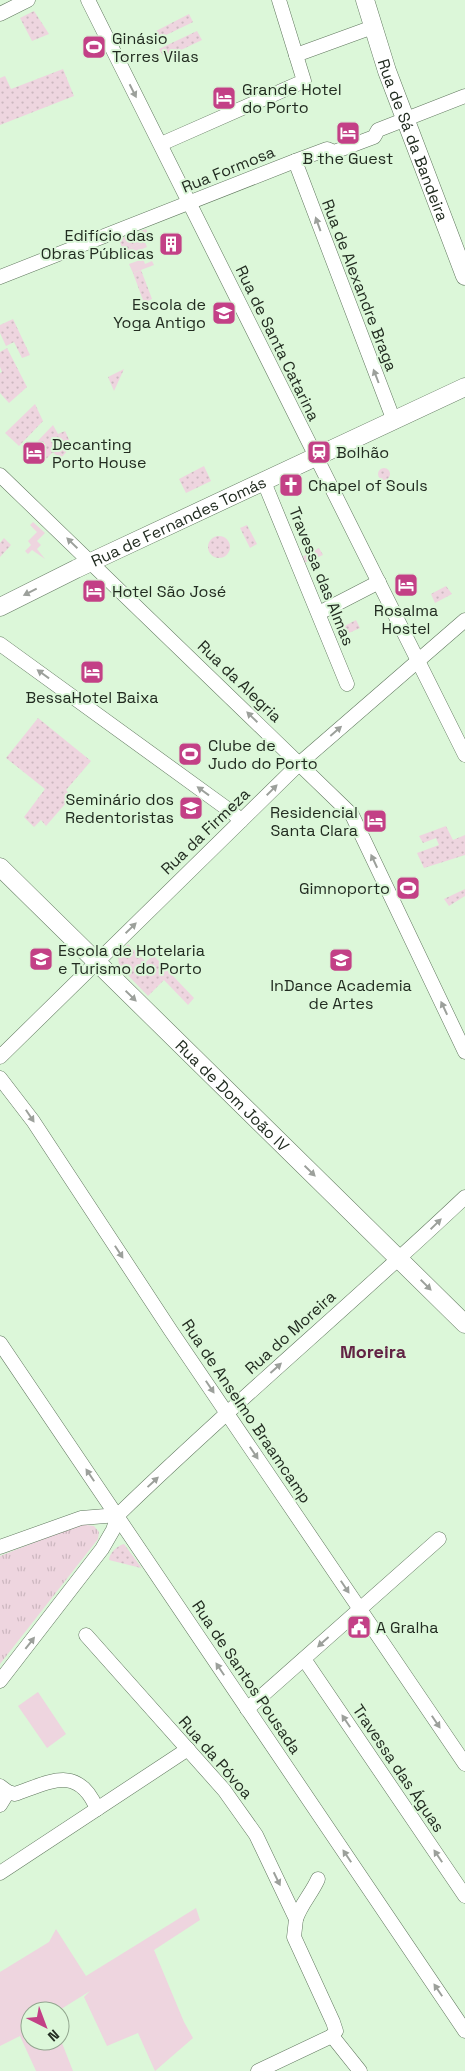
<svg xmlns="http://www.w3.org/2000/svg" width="465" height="2071" viewBox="0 0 465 2071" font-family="'Space Grotesk',sans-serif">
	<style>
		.grass { fill: #eed5df }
		.park { fill: url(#park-tufts) }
		.garden { fill: url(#garden-dots) }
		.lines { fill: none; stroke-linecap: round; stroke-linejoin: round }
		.minor-casing { stroke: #60775e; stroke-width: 15 }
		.major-casing { stroke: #60775e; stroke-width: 19 }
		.minor { stroke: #fff; stroke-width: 14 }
		.major { stroke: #fff; stroke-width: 18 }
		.oneway { fill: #9ca09b }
		.labels { text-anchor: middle; stroke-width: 4; stroke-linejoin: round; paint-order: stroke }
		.poi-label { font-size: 16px; fill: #222c21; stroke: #dcf7d9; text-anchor: start }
		.street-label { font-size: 16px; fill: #222c21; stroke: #dcf7d9 }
		.neighbourhood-label { font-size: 18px; font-weight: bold; fill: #622344; stroke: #dcf7d9 }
	</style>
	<defs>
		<pattern id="park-tufts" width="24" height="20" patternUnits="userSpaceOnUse" patternTransform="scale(1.25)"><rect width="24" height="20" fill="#eed5df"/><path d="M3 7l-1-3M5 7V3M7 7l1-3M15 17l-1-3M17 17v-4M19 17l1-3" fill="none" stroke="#ccb7bf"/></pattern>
		<pattern id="garden-dots" width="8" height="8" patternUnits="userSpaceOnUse" patternTransform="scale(1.25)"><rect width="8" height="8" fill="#eed5df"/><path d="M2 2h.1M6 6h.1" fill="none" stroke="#ccb7bf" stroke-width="1.8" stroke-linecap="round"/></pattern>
	</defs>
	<rect width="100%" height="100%" fill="#dcf7d9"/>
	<g class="grass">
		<path d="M 145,242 L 147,247 L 140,250 L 141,254 L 127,259 L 123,251 Z"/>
		<path d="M 143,259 L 145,264 L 152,261 L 154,265 L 133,273 L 129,264 Z"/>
		<path d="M 33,522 L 45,533 L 37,541 L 41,545 L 37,549 L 45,559 L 32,550 L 28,554 L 25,551 L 31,545 L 28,541 L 37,532 L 30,525 Z"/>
		<path d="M 38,1692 L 66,1734 L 47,1748 L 18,1706 Z"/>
		<path d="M 196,1908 L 200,1920 L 154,1950 L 184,2022 L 193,2038 L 155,2071 L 138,2033 L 107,2046 L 84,1997 L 90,1991 L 58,2011 L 30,2011 L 30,2041 L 60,2041 L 60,2038 L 73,2071 L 36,2071 L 20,2036 L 0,2046 L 0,1972 L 49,1942 L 56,1929 L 86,1976 Z"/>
	</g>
	<path class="park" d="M 81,1524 L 94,1526 L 99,1532 L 98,1539 L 0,1664 L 0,1556 Z"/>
	<g class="garden">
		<path d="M 34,11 L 49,34 L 32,41 L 20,18 Z"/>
		<path d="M 189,14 L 193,22 L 160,38 L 156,31 Z"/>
		<path d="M 197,31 L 202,40 L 164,58 L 159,49 Z"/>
		<path d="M 63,69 L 74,96 L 0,125 L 0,78 L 5,76 L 11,89 Z"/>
		<path d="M 146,229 L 149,235 L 143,237 L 145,242 L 123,251 L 119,239 Z"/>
		<path d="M 141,270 L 152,299 L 144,303 L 133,273 Z"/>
		<path d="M 13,319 L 30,355 L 22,358 L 14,342 L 6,346 L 0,333 L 0,325 Z"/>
		<path d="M 7,348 L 27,387 L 9,403 L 0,393 L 0,373 L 2,372 L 0,367 L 0,352 Z"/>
		<path d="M 124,369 L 114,391 L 108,377 Z"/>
		<path d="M 35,404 L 43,421 L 19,446 L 5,433 Z"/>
		<path d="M 53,425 L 58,434 L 65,431 L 72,446 L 60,459 L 53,452 L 45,460 L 29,450 Z"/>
		<path d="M 204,466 L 211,481 L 186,493 L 179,479 Z"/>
		<circle cx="384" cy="474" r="6"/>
		<path d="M 247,525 L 257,544 L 250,548 L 240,528 Z"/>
		<circle cx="219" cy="547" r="11"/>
		<path d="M 4,538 L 11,545 L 0,557 L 0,543 Z"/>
		<path d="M 319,548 L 323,555 L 304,563 L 302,557 Z"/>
		<path d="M 446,586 L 452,594 L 435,603 L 431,594 Z"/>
		<path d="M 356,620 L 360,628 L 340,637 L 337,630 Z"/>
		<path d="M 38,718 L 91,761 L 66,790 L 72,796 L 46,826 L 41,820 L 34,827 L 24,817 L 45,789 L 6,758 Z"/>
		<path d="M 446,826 L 453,840 L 465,835 L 465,855 L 424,868 L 417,853 L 439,845 L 436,838 L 423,843 L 419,836 Z"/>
		<path d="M 465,889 L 465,896 L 449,906 L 444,899 Z"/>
		<path d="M 128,944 L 146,962 L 153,955 L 194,998 L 188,1005 L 164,980 L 148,996 L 119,966 L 118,955 Z"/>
		<path d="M 124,1544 L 141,1567 L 141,1568 L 109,1560 C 109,1553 118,1545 124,1544 Z"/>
	</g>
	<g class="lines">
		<g class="minor-casing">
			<g id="minor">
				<path d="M 88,0 L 465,755"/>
				<path d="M 0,14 L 28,0"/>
				<path d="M 296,55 L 373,27"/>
				<path d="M 161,144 L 304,81 L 279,0"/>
				<path d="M 295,161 L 394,421"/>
				<path d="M 0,277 L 295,161 L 327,149 L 334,152 L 374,137 L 378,130 L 465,96"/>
				<path d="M 0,475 L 352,815 L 465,1052"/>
				<path d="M 264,482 L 347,684"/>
				<path d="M 319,613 L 379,582"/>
				<path d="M 0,644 L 233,813 L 241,821"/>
				<path d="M 0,1057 L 300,763 L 465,620"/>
				<path d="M 0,1078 L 33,1121 L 171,1331 L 465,1764"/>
				<path d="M 0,1343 L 465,2031"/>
				<path d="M 0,1547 L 81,1518 L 118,1515"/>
				<path d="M 86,1635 L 224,1790 L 256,1835 L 296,1919 L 294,1937 L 333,2022 L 336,2031 L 332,2036"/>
				<path d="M 304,1659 L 465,1896"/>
				<path d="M 0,1681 L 102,1549 L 113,1530 L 118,1515 C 230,1406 351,1305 465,1197"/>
				<path d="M 247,1709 L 439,1539"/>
				<path d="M 0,1786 L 8,1792 L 15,1794 C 50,1782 78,1764 97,1809"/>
				<path d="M 0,1805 L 8,1792"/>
				<path d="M 0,1873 L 188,1749"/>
				<path d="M 296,1919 C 301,1904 312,1893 318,1879"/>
				<path d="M 332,2036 L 360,2071"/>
				<path d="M 258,2071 L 332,2036"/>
			</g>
		</g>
		<g class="major-casing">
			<g id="major">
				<path id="s1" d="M 365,0 L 387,71 L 465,276"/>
				<path id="s2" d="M 0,607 L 76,569 L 465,387"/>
				<path id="s3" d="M 0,867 L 465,1324"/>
			</g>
		</g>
		<use href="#minor" class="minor"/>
		<use href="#major" class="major"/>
	</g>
	<defs><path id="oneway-solid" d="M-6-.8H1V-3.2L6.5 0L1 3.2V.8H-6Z" transform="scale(1.25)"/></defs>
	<g class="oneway">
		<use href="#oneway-solid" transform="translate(133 91) rotate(63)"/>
		<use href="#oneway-solid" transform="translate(318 224) rotate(-110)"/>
		<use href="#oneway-solid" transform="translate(376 376) rotate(-111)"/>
		<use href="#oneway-solid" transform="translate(72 543) rotate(-136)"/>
		<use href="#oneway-solid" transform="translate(30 592) rotate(153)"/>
		<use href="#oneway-solid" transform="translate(43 674) rotate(-144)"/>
		<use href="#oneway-solid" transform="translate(252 717) rotate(-136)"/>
		<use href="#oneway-solid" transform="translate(336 731) rotate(-41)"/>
		<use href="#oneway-solid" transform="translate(272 790) rotate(-45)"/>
		<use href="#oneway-solid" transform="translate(203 791) rotate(-144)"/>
		<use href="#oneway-solid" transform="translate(374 861) rotate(-115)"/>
		<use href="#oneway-solid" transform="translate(131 928) rotate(-44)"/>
		<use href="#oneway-solid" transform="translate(131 996) rotate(44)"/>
		<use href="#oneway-solid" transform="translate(444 1008) rotate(-115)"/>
		<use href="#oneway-solid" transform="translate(30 1116) rotate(56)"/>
		<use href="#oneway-solid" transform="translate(310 1171) rotate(44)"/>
		<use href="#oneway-solid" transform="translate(436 1224) rotate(-44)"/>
		<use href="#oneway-solid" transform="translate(119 1252) rotate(57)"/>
		<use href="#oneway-solid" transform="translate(426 1285) rotate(45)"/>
		<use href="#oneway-solid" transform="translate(276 1368) rotate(-42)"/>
		<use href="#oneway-solid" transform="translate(210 1387) rotate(56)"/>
		<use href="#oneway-solid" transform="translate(254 1453) rotate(56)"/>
		<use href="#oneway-solid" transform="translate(90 1475) rotate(-124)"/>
		<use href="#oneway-solid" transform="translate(153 1482) rotate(-43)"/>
		<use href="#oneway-solid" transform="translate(345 1587) rotate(56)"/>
		<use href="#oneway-solid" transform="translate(323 1642) rotate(138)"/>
		<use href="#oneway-solid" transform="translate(30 1643) rotate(-52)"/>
		<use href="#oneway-solid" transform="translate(220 1669) rotate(-124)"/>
		<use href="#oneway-solid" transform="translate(346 1721) rotate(-124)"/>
		<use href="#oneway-solid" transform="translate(436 1722) rotate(56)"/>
		<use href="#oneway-solid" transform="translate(347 1856) rotate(-124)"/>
		<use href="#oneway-solid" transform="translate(438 1856) rotate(-124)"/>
		<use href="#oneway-solid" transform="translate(277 1879) rotate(64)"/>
		<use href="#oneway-solid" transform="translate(438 1990) rotate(-124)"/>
	</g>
	<defs>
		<g id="stadium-square" transform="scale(1.25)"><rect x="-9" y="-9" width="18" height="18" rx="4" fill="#c34086" stroke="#dcf7d9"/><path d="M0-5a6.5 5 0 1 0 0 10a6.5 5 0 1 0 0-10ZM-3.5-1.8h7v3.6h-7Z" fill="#fff"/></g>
		<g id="hotel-square" transform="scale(1.25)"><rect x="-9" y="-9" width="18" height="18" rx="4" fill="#c34086" stroke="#dcf7d9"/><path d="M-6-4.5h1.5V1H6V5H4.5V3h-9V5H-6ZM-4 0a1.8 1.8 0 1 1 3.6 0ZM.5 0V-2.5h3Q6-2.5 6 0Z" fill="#fff"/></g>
		<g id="building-square" transform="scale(1.25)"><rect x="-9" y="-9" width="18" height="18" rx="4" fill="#c34086" stroke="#dcf7d9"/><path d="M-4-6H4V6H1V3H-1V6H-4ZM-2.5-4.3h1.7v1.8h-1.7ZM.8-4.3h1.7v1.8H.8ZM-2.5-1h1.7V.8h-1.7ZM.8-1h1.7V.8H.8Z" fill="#fff"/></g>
		<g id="school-square" transform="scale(1.25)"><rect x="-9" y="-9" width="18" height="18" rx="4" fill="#c34086" stroke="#dcf7d9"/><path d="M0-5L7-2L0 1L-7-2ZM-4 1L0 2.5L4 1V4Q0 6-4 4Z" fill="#fff"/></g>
		<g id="station-square" transform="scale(1.25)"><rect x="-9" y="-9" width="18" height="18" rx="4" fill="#c34086" stroke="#dcf7d9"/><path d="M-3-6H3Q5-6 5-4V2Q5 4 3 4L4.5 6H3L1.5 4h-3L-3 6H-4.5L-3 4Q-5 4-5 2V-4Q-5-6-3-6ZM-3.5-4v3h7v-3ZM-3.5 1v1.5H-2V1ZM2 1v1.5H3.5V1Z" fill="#fff"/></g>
		<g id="church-square" transform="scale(1.25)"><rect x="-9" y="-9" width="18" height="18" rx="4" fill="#c34086" stroke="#dcf7d9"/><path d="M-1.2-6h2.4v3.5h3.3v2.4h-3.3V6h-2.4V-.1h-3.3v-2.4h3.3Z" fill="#fff"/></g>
		<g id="civic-square" transform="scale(1.25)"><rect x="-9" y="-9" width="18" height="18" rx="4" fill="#c34086" stroke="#dcf7d9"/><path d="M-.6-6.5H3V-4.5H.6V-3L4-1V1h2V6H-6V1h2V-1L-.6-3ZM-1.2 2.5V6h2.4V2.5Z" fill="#fff"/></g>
	</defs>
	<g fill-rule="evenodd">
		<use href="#stadium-square" x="94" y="47"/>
		<use href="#hotel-square" x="224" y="98"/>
		<use href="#hotel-square" x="348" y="133"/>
		<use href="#building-square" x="171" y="244"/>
		<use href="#school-square" x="224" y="313"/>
		<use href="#station-square" x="319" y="452"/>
		<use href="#hotel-square" x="34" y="453"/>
		<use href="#church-square" x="291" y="485"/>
		<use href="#hotel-square" x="406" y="585"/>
		<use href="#hotel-square" x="94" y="591"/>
		<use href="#hotel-square" x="92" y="672"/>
		<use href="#stadium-square" x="190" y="754"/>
		<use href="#school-square" x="191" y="808"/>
		<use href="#hotel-square" x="375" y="821"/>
		<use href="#stadium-square" x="408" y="888"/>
		<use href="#school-square" x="41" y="959"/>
		<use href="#school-square" x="341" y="960"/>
		<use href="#civic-square" x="359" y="1627"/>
	</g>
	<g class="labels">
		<g class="poi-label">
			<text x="112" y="44">Ginásio<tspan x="112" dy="18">Torres Vilas</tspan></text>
			<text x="242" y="95">Grande Hotel<tspan x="242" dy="18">do Porto</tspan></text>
			<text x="348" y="164" text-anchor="middle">B the Guest</text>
			<text x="154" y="241" text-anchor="end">Edifício das<tspan x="154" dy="18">Obras Públicas</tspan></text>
			<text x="206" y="310" text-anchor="end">Escola de<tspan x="206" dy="18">Yoga Antigo</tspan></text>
			<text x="52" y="450">Decanting<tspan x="52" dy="18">Porto House</tspan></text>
			<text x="336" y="458">Bolhão</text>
			<text x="308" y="491">Chapel of Souls</text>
			<text x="112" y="597">Hotel São José</text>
			<text x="406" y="616" text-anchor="middle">Rosalma<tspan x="406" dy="18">Hostel</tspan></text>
			<text x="92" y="703" text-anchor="middle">BessaHotel Baixa</text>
			<text x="208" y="751">Clube de<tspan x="208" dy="18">Judo do Porto</tspan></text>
			<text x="174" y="805" text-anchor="end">Seminário dos<tspan x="174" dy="18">Redentoristas</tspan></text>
			<text x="358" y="818" text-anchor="end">Residencial<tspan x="358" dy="18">Santa Clara</tspan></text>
			<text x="390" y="894" text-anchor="end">Gimnoporto</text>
			<text x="58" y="956">Escola de Hotelaria<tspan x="58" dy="18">e Turismo do Porto</tspan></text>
			<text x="341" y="991" text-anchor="middle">InDance Academia<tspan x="341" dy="18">de Artes</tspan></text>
			<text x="376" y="1633">A Gralha</text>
		</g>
		<g class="street-label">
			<text dy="6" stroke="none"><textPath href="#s1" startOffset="148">Rua de Sá da Bandeira</textPath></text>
			<text transform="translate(228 169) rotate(-22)" y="6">Rua Formosa</text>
			<text transform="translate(360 285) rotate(69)" y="6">Rua de Alexandre Braga</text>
			<text transform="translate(278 343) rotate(64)" y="6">Rua de Santa Catarina</text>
			<text dy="6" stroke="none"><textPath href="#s2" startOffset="198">Rua de Fernandes Tomás</textPath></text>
			<text transform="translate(322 576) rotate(68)" y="6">Travessa das Almas</text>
			<text transform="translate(240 681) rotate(44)" y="6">Rua da Alegria</text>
			<text transform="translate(205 831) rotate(-44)" y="6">Rua da Firmeza</text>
			<text dy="6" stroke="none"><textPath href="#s3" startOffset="326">Rua de Dom João IV</textPath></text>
			<text transform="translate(290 1332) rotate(-42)" y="6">Rua do Moreira</text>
			<text transform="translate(247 1411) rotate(56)" y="6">Rua de Anselmo Braamcamp</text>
			<text transform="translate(247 1677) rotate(56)" y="6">Rua de Santos Pousada</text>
			<text transform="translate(216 1757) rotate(49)" y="6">Rua da Póvoa</text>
			<text transform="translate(399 1768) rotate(56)" y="6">Travessa das Águas</text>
		</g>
		<g class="neighbourhood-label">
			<text x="373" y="1358">Moreira</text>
		</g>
	</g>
	<g transform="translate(45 2026) rotate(138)"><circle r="24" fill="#dcf7d9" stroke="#92a68f"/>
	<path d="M0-4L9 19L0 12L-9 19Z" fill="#c34086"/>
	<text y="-8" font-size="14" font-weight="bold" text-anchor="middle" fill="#222c21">N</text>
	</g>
</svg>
